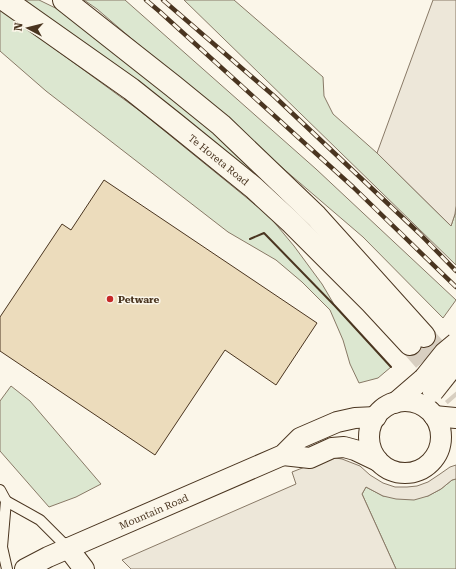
<svg xmlns="http://www.w3.org/2000/svg" width="456" height="569" viewBox="0 0 456 569" font-family="'Roboto Serif',serif">
	<style>
		.green { fill: #dce7d0; stroke: #887966 }
		.parking { fill: #ede7d9; stroke: #887966 }
		.building { fill: #ecdcbc; stroke: #4a3520 }
		.lines { fill: none; stroke-linecap: round; stroke-linejoin: round }
		.primary-tunnel { stroke: #d8cfc1; stroke-width: 22; stroke-dasharray: 22 11; stroke-linecap: butt }
		.service-casing { stroke: #4a3520; stroke-width: 12 }
		.minor-casing { stroke: #4a3520; stroke-width: 22 }
		.primary-casing { stroke: #4a3520; stroke-width: 24 }
		.service { stroke: #fbf6e9; stroke-width: 10 }
		.minor { stroke: #fbf6e9; stroke-width: 20 }
		.primary { stroke: #fbf6e9; stroke-width: 22 }
		.rail-casing { stroke: #4a3520; stroke-width: 4.5 }
		.rail { stroke: #fbf6e9; stroke-width: 3; stroke-dasharray: 9; stroke-linecap: butt }
		.minor-bridge-casing { stroke: #4a3520; stroke-width: 22; stroke-linecap: butt }
		.minor-bridge { stroke: #fbf6e9; stroke-width: 20 }
		.wall { stroke: #4a3520; stroke-width: 2 }
		.poi-dot { fill: #c62828; stroke: #fbf6e9; stroke-width: 1.5 }
		.labels { text-anchor: middle; stroke-width: 3; stroke-linejoin: round; paint-order: stroke }
		.street-label { font-size: 10px; fill: #4a3520; stroke: #fbf6e9 }
		.poi-label { font-size: 10px; font-weight: bold; fill: #4a3520; stroke: #fbf6e9; text-anchor: start }
	</style>
	<rect width="100%" height="100%" fill="#fbf6e9"/>
	<g class="green">
		<path d="M 17,0 L 39,0 L 78,19 L 170,89 L 309,220 L 303,226 Z"/>
		<path d="M 84,0 L 125,0 L 316,169 L 456,300 L 443,318 L 363,237 L 97,9 Z"/>
		<path d="M 184,0 L 234,0 L 323,77 L 324,96 L 333,114 L 377,153 L 451,226 L 455,214 L 456,206 L 456,265 Z"/>
		<path d="M 0,9 L 140,111 L 269,216 L 294,246 L 322,284 L 335,306 L 391,367 L 378,378 L 359,383 L 350,364 L 343,340 L 330,310 L 302,282 L 276,260 L 228,232 L 46,91 L 0,51 Z"/>
		<path d="M 11,386 L 30,401 L 101,484 L 76,497 L 49,507 L 0,451 L 0,401 Z"/>
		<path d="M 456,479 L 456,569 L 396,569 L 362,494 L 366,487 L 383,496 L 428,496 L 441,489 L 452,480 Z"/>
	</g>
	<g class="parking">
		<path d="M 433,0 L 456,0 L 456,206 L 455,214 L 451,226 L 377,153 Z"/>
		<path d="M 336,458 L 342,459 L 360,466 L 370,475 L 383,483 L 395,487 L 407,487 L 417,486 L 428,482 L 440,474 L 450,467 L 456,465 L 456,479 L 452,480 L 441,489 L 428,496 L 414,500 L 396,499 L 383,496 L 366,487 L 362,494 L 396,569 L 131,569 L 122,560 L 296,484 L 292,472 L 323,460 Z"/>
	</g>
	<path class="building" d="M 104,180 L 317,323 L 276,385 L 225,350 L 155,455 L 0,351 L 0,317 L 62,224 L 71,230 Z"/>
	<g class="lines">
		<g class="primary-tunnel">
			<path d="M 424,336 L 455,371"/>
			<path d="M 410,344 L 456,397"/>
		</g>
		<g class="service-casing">
			<g id="service">
				<path d="M 0,490 L 6,501 L 2,547 L 7,569"/>
				<path d="M 6,501 L 40,520 L 68,548"/>
			</g>
		</g>
		<g class="minor-casing">
			<g id="minor">
				<circle cx="405" cy="437" r="36"/>
				<path d="M 395,403 L 424,378"/>
				<path d="M 434,416 L 456,418"/>
				<path d="M 283,455 L 310,458 L 332,448 L 344,447 L 355,450 L 378,461"/>
				<path d="M 68,548 L 84,569"/>
				<path id="s1" d="M 25,569 L 48,557 L 283,455 L 300,438 L 337,422 L 355,418 L 376,417"/>
			</g>
		</g>
		<g class="primary-casing">
			<g id="primary">
				<path id="s2" d="M 5,0 L 131,89 L 175,124 L 254,188 L 292,223 L 372,303 L 410,344"/>
				<path d="M 64,0 L 173,86 L 221,125 L 316,216 L 424,336"/>
			</g>
		</g>
		<use href="#service" class="service"/>
		<use href="#minor" class="minor"/>
		<use href="#primary" class="primary"/>
		<g class="rail-casing">
			<g id="rail">
				<path d="M 146,0 L 159,11 L 353,187 L 456,287"/>
				<path d="M 163,0 L 274,96 L 420,234 L 456,271"/>
			</g>
		</g>
		<use href="#rail" class="rail"/>
		<g class="minor-bridge-casing">
			<g id="minor-bridge">
				<path d="M 424,378 L 444,353 L 456,343"/>
				<path d="M 433,392 L 456,363"/>
			</g>
		</g>
		<use href="#minor-bridge" class="minor-bridge"/>
		<path class="wall" d="M 250,239 L 264,233 L 335,306 L 391,367"/>
	</g>
	<circle class="poi-dot" cx="110" cy="299" r="4"/>
	<g class="labels">
		<g class="street-label">
			<text dy="4" stroke="none"><textPath href="#s2" startOffset="267">Te Horeta Road</textPath></text>
			<text dy="4" stroke="none"><textPath href="#s1" startOffset="141">Mountain Road</textPath></text>
		</g>
		<g class="poi-label">
			<text x="118" y="303">Petware</text>
		</g>
	</g>
	<g transform="translate(28 28) rotate(277)" stroke="#fbf6e9" stroke-width="3" paint-order="stroke">
	<path d="M0-3L7 15L0 10L-7 15Z" fill="#4a3520"/>
	<text y="-6" font-size="11" font-weight="bold" text-anchor="middle" fill="#4a3520">N</text>
	</g>
</svg>
